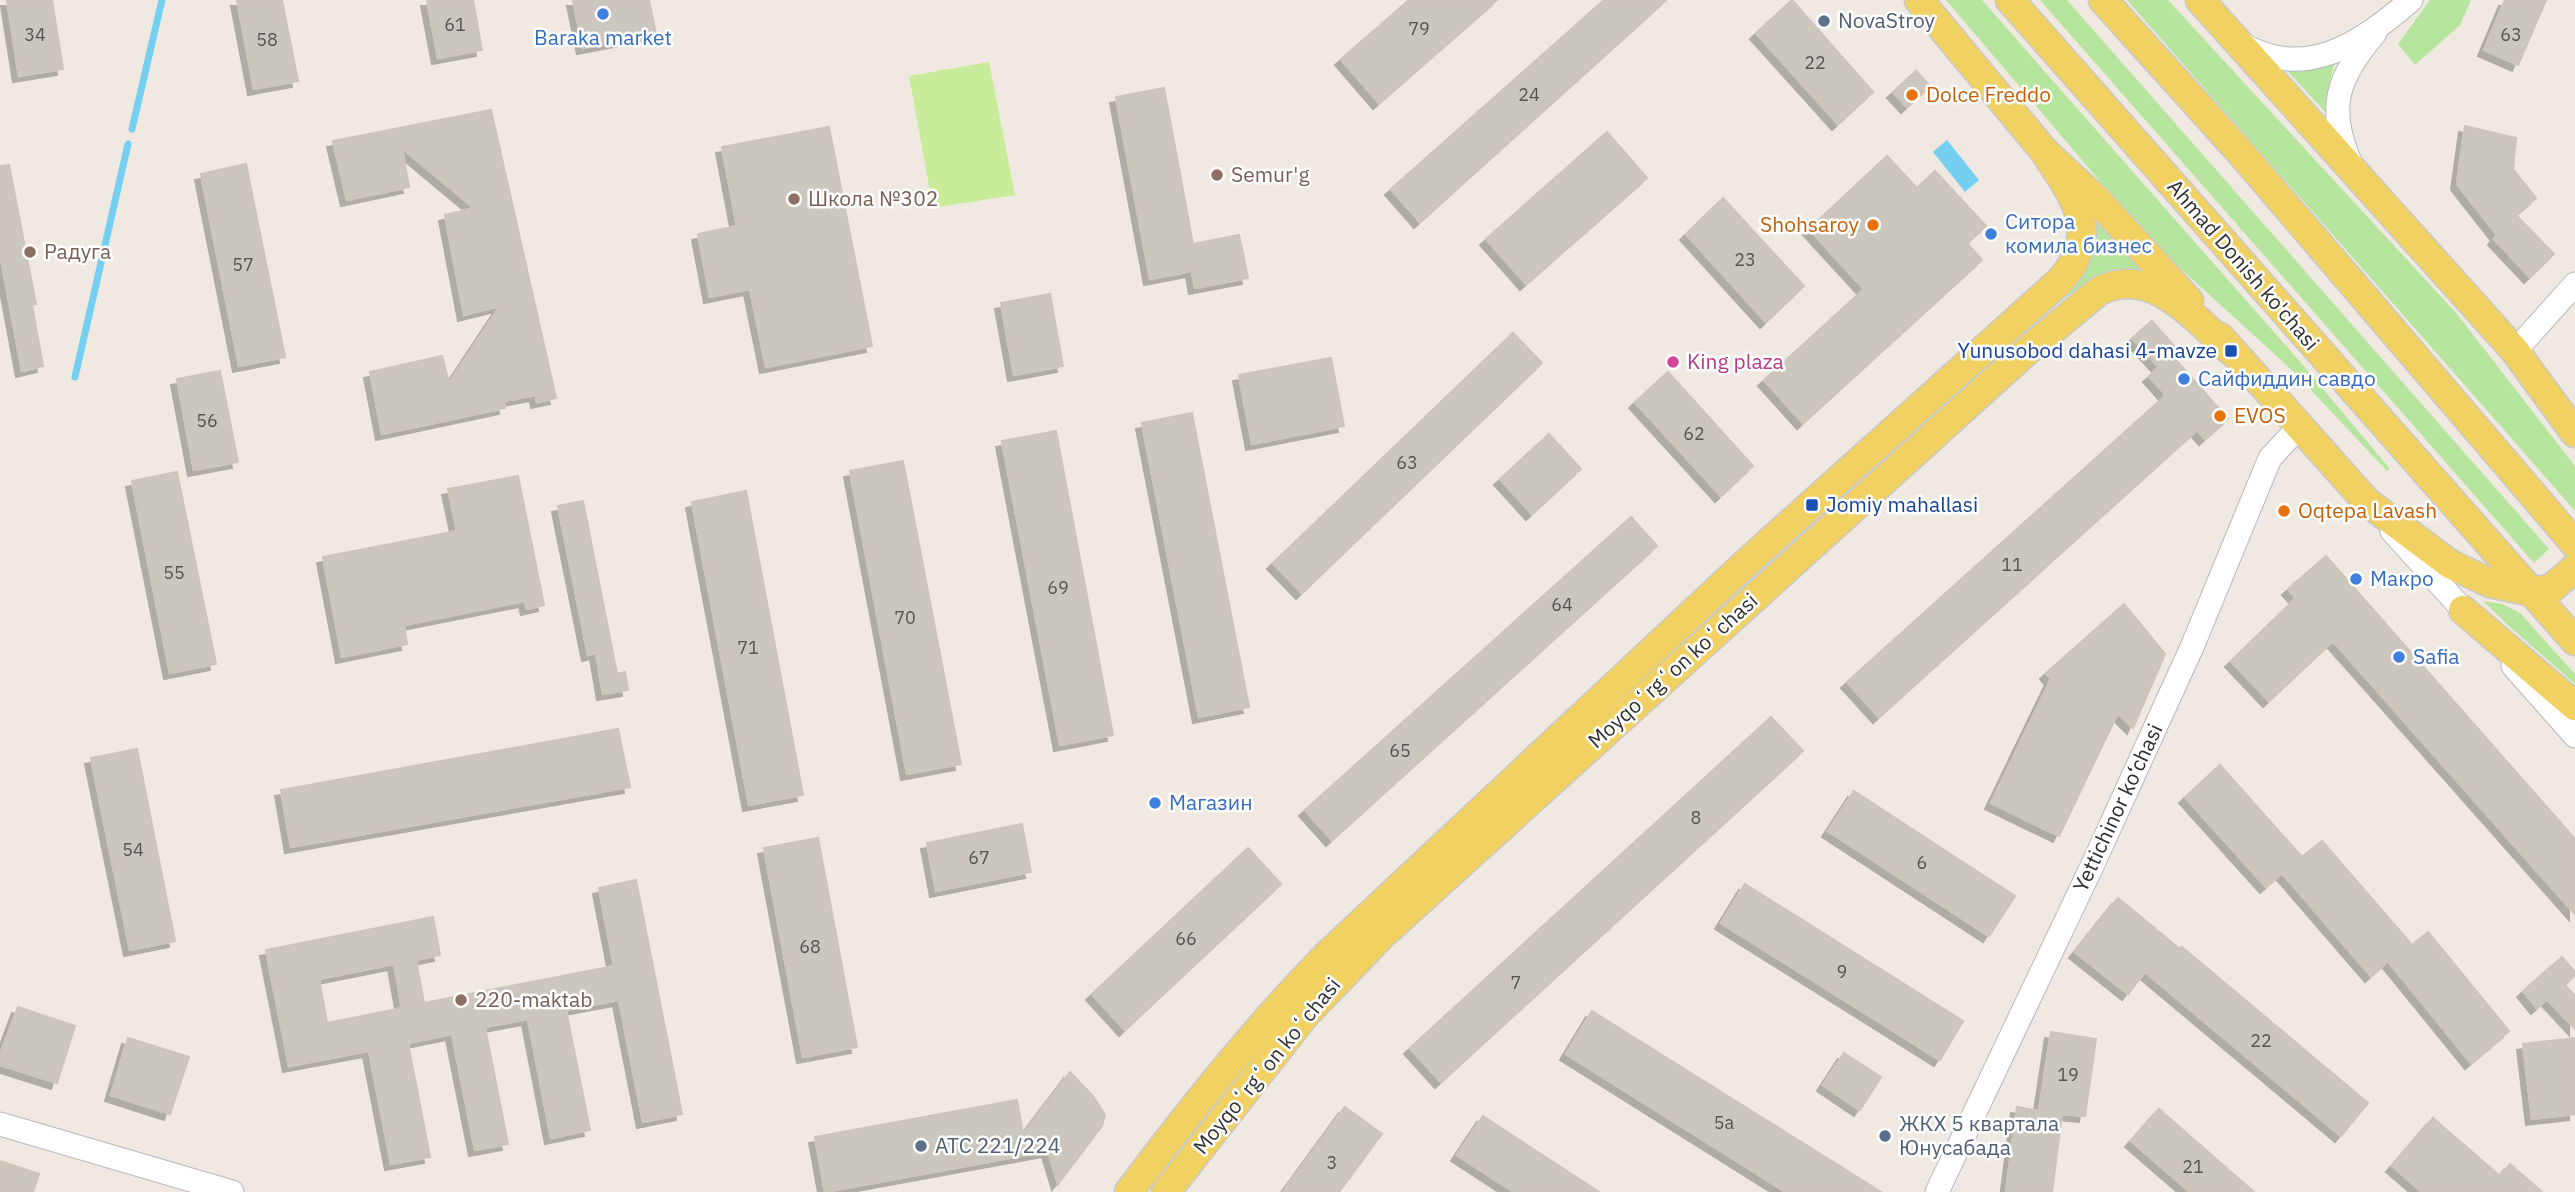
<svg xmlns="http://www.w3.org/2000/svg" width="2575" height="1192" viewBox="0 0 2575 1192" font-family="'IBM Plex Sans',sans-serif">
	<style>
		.green { fill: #b6e59e }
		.pitch { fill: #c9ec9a }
		.water { fill: #75cff0 }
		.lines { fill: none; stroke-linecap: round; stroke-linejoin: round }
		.stream { stroke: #75cff0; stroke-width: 7 }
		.building { fill: #cbc7bf; stroke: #cbc5ba; stroke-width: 2; fill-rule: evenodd; filter: url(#shadow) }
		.minor-casing { stroke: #b4b7c1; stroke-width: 25 }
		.major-casing { stroke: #c9c9c9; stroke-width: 31 }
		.minor { stroke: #fff; stroke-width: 23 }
		.major { stroke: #f2d163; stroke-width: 28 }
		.shop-dot { fill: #3f7fe0; stroke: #fff; stroke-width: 2.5 }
		.service-dot { fill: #5c6f8a; stroke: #fff; stroke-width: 2.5 }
		.food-dot { fill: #e8710a; stroke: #fff; stroke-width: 2.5 }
		.education-dot { fill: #8d6e63; stroke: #fff; stroke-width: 2.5 }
		.transit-dot { fill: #1a4fb4; stroke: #fff; stroke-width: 2.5 }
		.hotel-dot { fill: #d1479c; stroke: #fff; stroke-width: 2.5 }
		.labels { text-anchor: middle; stroke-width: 5; stroke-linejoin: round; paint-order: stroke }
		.number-label { font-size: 18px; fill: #555452 }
		.service-label { font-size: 21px; fill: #4e5e75; stroke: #fff; text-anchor: start }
		.shop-label { font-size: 21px; fill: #366cbe; stroke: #fff; text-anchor: start }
		.food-label { font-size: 21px; fill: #c56008; stroke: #fff; text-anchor: start }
		.education-label { font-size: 21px; fill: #785e54; stroke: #fff; text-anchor: start }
		.street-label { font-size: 21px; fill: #2e2e2e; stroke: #fff }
		.transit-label { font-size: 21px; fill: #164399; stroke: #fff; text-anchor: end }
		.hotel-label { font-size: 21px; fill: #b23c85; stroke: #fff; text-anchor: start }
	</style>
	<defs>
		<filter id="shadow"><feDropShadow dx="-6" dy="6" stdDeviation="0" flood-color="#0004"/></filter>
	</defs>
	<rect width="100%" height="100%" fill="#efe9e1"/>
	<g class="green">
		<path d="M 1946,0 L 1982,0 L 2302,364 L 2390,469 L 2387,471 L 2294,372 L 2180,268 L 2115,199 Z"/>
		<path d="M 2040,0 L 2067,0 L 2549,549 L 2534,563 Z"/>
		<path d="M 2127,0 L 2168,0 L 2457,314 L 2575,466 L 2575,511 Z"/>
		<path d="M 2430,0 L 2471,0 L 2460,25 L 2415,65 L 2398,44 Z"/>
		<path d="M 2335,61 L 2328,89 L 2327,114 L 2284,67 Z"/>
		<path d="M 2094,217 L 2146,270 C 2103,264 2078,290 2044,313 Z"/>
		<path d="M 2483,601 L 2502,604 L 2520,613 L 2575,674 L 2575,684 L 2510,627 Z"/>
	</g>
	<path class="pitch" d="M 989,62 L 1015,195 L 933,208 L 909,76 Z"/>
	<path class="water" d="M 1947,140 L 1979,180 L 1965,192 L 1933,152 Z"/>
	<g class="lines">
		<g class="stream">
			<path d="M 132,129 L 162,0"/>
			<path d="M 75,377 L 128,144"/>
		</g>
	</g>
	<g class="building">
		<path d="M 7,0 L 52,0 L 63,69 L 19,76 Z"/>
		<path d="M 237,0 L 282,0 L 298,81 L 254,89 Z"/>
		<path d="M 427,0 L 473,0 L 482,50 L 438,58 Z"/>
		<path d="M 573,0 L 649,0 L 656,34 L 583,48 Z"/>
		<path d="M 1409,0 L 1497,0 L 1379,103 L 1341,59 Z"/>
		<path d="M 1604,0 L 1666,0 L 1420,222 L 1391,189 Z"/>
		<path d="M 1792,0 L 1873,92 L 1838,124 L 1756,33 Z"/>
		<path d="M 2505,0 L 2546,0 L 2518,65 L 2484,50 Z"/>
		<path d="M 1916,71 L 1930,86 L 1907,107 L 1893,92 Z"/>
		<path d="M 1164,88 L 1193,244 L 1239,235 L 1248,278 L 1195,288 L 1192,271 L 1150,279 L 1116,97 Z"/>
		<path d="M 491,110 L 556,398 L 537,402 L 536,395 L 504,401 L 505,408 L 382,434 L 370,372 L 442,356 L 449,383 L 500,306 L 464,315 L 445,215 L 474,208 L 402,148 L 409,187 L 347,200 L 333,141 Z"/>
		<path d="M 2465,126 L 2516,138 L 2513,169 L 2536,198 L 2516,215 L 2554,254 L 2530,277 L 2494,239 L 2497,235 L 2457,184 Z"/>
		<path d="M 829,127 L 872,346 L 766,367 L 750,289 L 710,297 L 698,234 L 737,226 L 722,147 Z"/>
		<path d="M 1607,132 L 1647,178 L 1526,284 L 1486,239 Z"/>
		<path d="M 1887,156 L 1917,188 L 1935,171 L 1986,226 L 1967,243 L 1982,260 L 1803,423 L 1764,380 L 1864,289 L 1809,229 Z"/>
		<path d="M 246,164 L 285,357 L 239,366 L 201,174 Z"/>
		<path d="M 9,165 L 36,304 L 32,305 L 43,366 L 22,371 L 0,253 L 0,166 Z"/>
		<path d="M 1723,198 L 1804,286 L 1766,322 L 1686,234 Z"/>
		<path d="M 1050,294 L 1063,366 L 1014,375 L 1001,303 Z"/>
		<path d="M 2152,321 L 2174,346 L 2168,351 L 2228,419 L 2205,439 L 2197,430 L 1879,717 L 1847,682 L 2166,395 L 2149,376 L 2159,367 L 2132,338 Z"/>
		<path d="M 1513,333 L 1542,363 L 1302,593 L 1273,563 Z"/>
		<path d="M 1331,358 L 1344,426 L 1252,444 L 1239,375 Z"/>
		<path d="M 220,371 L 238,462 L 194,470 L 177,379 Z"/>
		<path d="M 1668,372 L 1753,466 L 1721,496 L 1635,402 Z"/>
		<path d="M 1192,413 L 1249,707 L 1199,717 L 1142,423 Z"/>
		<path d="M 1056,431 L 1113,735 L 1060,745 L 1002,441 Z"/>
		<path d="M 1549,434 L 1581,469 L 1532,514 L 1500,479 Z"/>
		<path d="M 903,461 L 961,764 L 907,774 L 850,471 Z"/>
		<path d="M 177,472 L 216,664 L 170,673 L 132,481 Z"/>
		<path d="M 518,476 L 544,605 L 527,609 L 525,601 L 404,625 L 407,644 L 342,657 L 323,557 L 457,531 L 448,489 Z"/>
		<path d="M 746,491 L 803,795 L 749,805 L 692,502 Z"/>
		<path d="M 583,501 L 617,674 L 625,672 L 628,690 L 603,694 L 596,653 L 588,655 L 558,506 Z"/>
		<path d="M 1631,517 L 1657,546 L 1332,840 L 1305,810 Z"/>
		<path d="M 2326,556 L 2575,839 L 2575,914 L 2333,641 L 2269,701 L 2231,661 L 2296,598 L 2288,589 Z"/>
		<path d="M 2124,604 L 2165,654 L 2133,728 L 2118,713 L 2059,836 L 1991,803 L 2051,679 L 2046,673 Z"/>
		<path d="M 1771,717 L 1803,751 L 1441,1082 L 1410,1048 Z"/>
		<path d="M 618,729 L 630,787 L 291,847 L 281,790 Z"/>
		<path d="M 137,749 L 175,941 L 130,950 L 91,758 Z"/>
		<path d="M 2220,765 L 2302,857 L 2322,841 L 2412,945 L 2428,932 L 2509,1031 L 2471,1063 L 2388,961 L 2371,976 L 2282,873 L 2266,887 L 2185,797 Z"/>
		<path d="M 1854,791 L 2015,896 L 1989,936 L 1828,831 Z"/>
		<path d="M 1022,824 L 1031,872 L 936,891 L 927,843 Z"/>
		<path d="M 818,838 L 857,1047 L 803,1057 L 764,848 Z"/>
		<path d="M 1248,848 L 1281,884 L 1125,1030 L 1092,994 Z"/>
		<path d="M 636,880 L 682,1114 L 643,1122 L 619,1000 L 566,1010 L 590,1130 L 551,1138 L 528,1019 L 485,1027 L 508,1144 L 475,1150 L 452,1034 L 408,1043 L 430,1157 L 391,1164 L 369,1051 L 289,1066 L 266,950 L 433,917 L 440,955 L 416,960 L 424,1003 L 614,966 L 599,888 ZM 394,964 L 402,1008 L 327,1023 L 319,979 Z"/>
		<path d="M 1745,884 L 1963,1021 L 1940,1060 L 1721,923 Z"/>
		<path d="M 2118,898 L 2180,949 L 2182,947 L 2368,1103 L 2341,1136 L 2145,972 L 2128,994 L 2075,952 Z"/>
		<path d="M 2562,957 L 2575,972 L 2575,975 L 2565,985 L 2575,996 L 2575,1029 L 2547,999 L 2537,1008 L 2523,991 Z"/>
		<path d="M 18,1007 L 75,1026 L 57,1083 L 0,1065 L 0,1055 Z"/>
		<path d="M 1592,1011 L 1881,1192 L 1786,1192 L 1566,1054 Z"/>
		<path d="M 2051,1032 L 2096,1039 L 2085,1116 L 2062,1114 L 2052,1192 L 2006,1192 L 2017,1107 L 2039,1111 Z"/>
		<path d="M 128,1038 L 189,1057 L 170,1114 L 111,1095 Z"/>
		<path d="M 2575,1038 L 2575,1114 L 2532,1119 L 2523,1044 Z"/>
		<path d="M 1844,1053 L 1881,1077 L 1860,1110 L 1823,1085 Z"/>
		<path d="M 1070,1072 L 1093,1096 L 1105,1115 L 1102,1126 L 1058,1184 L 1048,1151 L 825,1192 L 815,1137 L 1017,1100 L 1023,1134 Z"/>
		<path d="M 1345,1107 L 1382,1134 L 1339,1192 L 1283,1192 Z"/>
		<path d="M 2159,1109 L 2254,1192 L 2190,1192 L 2131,1141 Z"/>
		<path d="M 1483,1116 L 1599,1192 L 1514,1192 L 1457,1155 Z"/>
		<path d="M 2433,1118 L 2500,1176 L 2510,1164 L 2542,1192 L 2422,1192 L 2392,1166 Z"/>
		<path d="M 0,1161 L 39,1174 L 33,1192 L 0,1192 Z"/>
	</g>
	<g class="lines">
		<g class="minor-casing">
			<g id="minor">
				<path d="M 2242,44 C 2306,82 2363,42 2411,0"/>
				<path d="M 2351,164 C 2326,108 2337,78 2375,33"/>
				<path d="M 2525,361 L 2515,351 L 2575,284"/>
				<path d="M 2392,531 L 2474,622"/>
				<path d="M 2513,666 L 2575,736"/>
				<path d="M 0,1124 L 232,1192"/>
				<path d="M 1937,1192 L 2093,864 L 2192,647 L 2270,458 L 2299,427"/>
			</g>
		</g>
		<g class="major-casing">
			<g id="major">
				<path d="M 1919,0 L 2044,151 L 2099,202 L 2189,301"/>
				<path d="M 2010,0 L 2575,641"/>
				<path d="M 2103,0 L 2240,152 L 2575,544"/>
				<path d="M 2200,0 L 2515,351 L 2575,433"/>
				<path d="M 2220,337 L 2367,502 L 2450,564 L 2490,583 L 2532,592 L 2552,588 L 2575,568"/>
				<path d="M 2463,610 L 2575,706"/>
				<path d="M 1129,1192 C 1190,1110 1254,1030 1326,956 L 1744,565 L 2061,280 C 2103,231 2073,196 2044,151"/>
				<path d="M 1166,1192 L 1305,1015 L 1382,935 L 2029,349 L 2099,291 C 2152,264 2195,319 2231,351"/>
			</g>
		</g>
		<use href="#minor" class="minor"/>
		<use href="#major" class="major"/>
	</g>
	<g class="shop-dot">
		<circle cx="603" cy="14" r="7"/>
		<circle cx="1991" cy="234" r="7"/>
		<circle cx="2184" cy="379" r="7"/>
		<circle cx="2356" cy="579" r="7"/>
		<circle cx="2399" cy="657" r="7"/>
		<circle cx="1155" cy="803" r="7"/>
	</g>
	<g class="service-dot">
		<circle cx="1824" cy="21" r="7"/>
		<circle cx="1885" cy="1136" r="7"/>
		<circle cx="921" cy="1146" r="7"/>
	</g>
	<g class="food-dot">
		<circle cx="1912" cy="95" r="7"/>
		<circle cx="1873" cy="225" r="7"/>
		<circle cx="2220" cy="416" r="7"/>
		<circle cx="2284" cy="511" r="7"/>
	</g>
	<g class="education-dot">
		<circle cx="1217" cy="175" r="7"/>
		<circle cx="794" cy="199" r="7"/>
		<circle cx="30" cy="252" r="7"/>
		<circle cx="461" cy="1000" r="7"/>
	</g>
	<g class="transit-dot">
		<rect x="2224" y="344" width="14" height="14" rx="3.5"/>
		<rect x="1805" y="498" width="14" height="14" rx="3.5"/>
	</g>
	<circle class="hotel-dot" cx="1673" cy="362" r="7"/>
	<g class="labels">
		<g class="number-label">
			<text x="455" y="31">61</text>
			<text x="1419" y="35">79</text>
			<text x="35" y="41">34</text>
			<text x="2511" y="41">63</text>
			<text x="267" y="46">58</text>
			<text x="1815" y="69">22</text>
			<text x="1529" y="101">24</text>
			<text x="1745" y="266">23</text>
			<text x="243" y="271">57</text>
			<text x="207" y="427">56</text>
			<text x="1694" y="440">62</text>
			<text x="1407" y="469">63</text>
			<text x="2012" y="571">11</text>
			<text x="174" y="579">55</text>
			<text x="1058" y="594">69</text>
			<text x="1562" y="611">64</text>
			<text x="905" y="624">70</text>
			<text x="748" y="654">71</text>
			<text x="1400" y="757">65</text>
			<text x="1696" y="824">8</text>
			<text x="133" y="856">54</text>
			<text x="979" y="864">67</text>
			<text x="1922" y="869">6</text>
			<text x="1186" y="945">66</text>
			<text x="810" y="953">68</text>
			<text x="1842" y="978">9</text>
			<text x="1516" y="989">7</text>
			<text x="2261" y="1047">22</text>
			<text x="2068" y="1081">19</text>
			<text x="1724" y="1129">5а</text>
			<text x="1332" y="1169">3</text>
			<text x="2193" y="1173">21</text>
		</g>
		<g class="service-label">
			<text x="1838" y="28">NovaStroy</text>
			<text x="1899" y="1131">ЖКХ 5 квартала<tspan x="1899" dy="24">Юнусабада</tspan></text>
			<text x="935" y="1153">АТС 221/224</text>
		</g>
		<g class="shop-label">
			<text x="603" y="45" text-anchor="middle">Baraka market</text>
			<text x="2005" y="229">Ситора<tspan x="2005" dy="24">комила бизнес</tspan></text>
			<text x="2198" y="386">Сайфиддин савдо</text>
			<text x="2370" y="586">Макро</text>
			<text x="2413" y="664">Safia</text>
			<text x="1169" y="810">Магазин</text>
		</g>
		<g class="food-label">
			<text x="1926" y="102">Dolce Freddo</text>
			<text x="1859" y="232" text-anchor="end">Shohsaroy</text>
			<text x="2234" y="423">EVOS</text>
			<text x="2298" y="518">Oqtepa Lavash</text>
		</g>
		<g class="education-label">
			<text x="1231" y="182">Semur'g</text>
			<text x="808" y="206">Школа №302</text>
			<text x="44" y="259">Радуга</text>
			<text x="475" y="1007">220-maktab</text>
		</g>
		<g class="street-label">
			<text transform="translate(2243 265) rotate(49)" y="7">Ahmad Donish ko'chasi</text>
			<text transform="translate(1673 671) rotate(-42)" y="7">Moyqoʻrgʻon koʻchasi</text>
			<text transform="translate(2118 808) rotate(-65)" y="7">Yettichinor ko‘chasi</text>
			<text transform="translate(1267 1066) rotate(-51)" y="7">Moyqoʻrgʻon koʻchasi</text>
		</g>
		<g class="transit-label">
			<text x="2217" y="358">Yunusobod dahasi 4-mavze</text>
			<text x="1826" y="512" text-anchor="start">Jomiy mahallasi</text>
		</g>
		<g class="hotel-label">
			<text x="1687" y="369">King plaza</text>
		</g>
	</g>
</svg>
